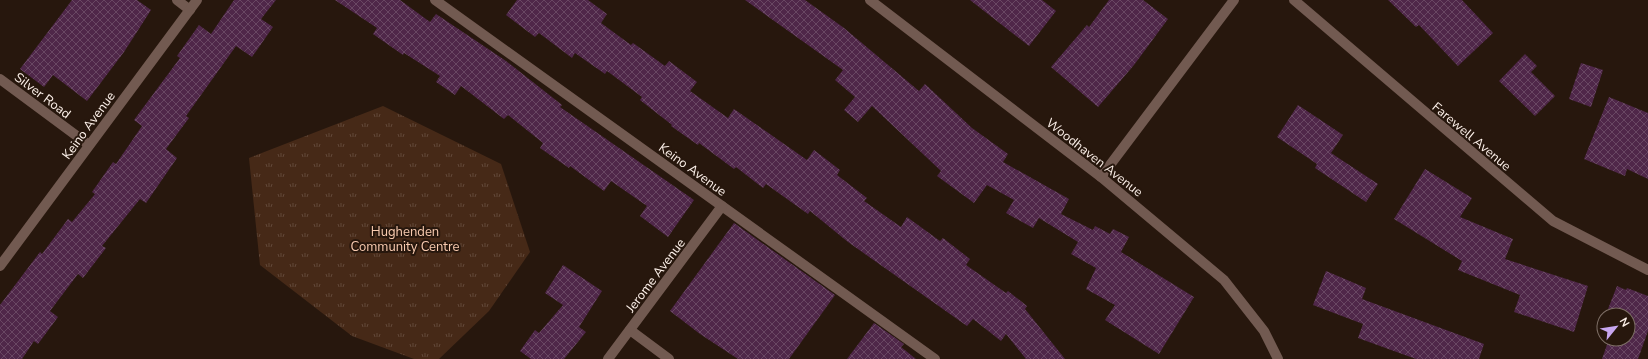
<svg xmlns="http://www.w3.org/2000/svg" width="1648" height="359" viewBox="0 0 1648 359" font-family="'Nunito Sans',sans-serif">
	<style>
		.grass { fill: url(#grass-tufts) }
		.building { fill: url(#building-cross-hatch) }
		.lines { fill: none; stroke-linecap: round; stroke-linejoin: round }
		.minor { stroke: #725a51; stroke-width: 10 }
		.labels { text-anchor: middle; stroke-width: 4; stroke-linejoin: round; paint-order: stroke }
		.street-label { font-size: 13px; fill: #fdf1ea; stroke: #27170d }
		.park-label { font-size: 13px; fill: #f9cbb0; stroke: #27170d }
	</style>
	<defs>
		<pattern id="grass-tufts" width="24" height="20" patternUnits="userSpaceOnUse"><rect width="24" height="20" fill="#462917"/><path d="M3 7l-1-3M5 7V3M7 7l1-3M15 17l-1-3M17 17v-4M19 17l1-3" fill="none" stroke="#624839"/></pattern>
		<pattern id="building-cross-hatch" width="8" height="8" patternUnits="userSpaceOnUse"><rect width="8" height="8" fill="#4f2749"/><path d="M0 0l8 8M0 8l8-8" fill="none" stroke="#694763"/></pattern>
	</defs>
	<rect width="100%" height="100%" fill="#27170d"/>
	<path class="grass" d="M 383,106 L 501,164 L 530,252 L 489,311 L 439,359 L 414,359 L 352,336 L 260,265 L 249,158 Z"/>
	<g class="building">
		<path d="M 72,0 L 137,0 L 151,10 L 124,52 L 87,101 L 53,75 L 44,87 L 20,69 Z"/>
		<path d="M 234,0 L 276,0 L 261,19 L 273,27 L 252,57 L 236,46 L 186,116 L 189,118 L 166,149 L 177,158 L 146,203 L 140,199 L 102,246 L 106,248 L 83,278 L 78,274 L 50,311 L 58,317 L 38,344 L 34,341 L 22,359 L 0,359 L 0,305 L 40,252 L 42,254 L 68,219 L 72,222 L 95,194 L 92,192 L 113,162 L 116,164 L 142,126 L 134,120 L 180,58 L 177,56 L 199,25 L 211,34 Z"/>
		<path d="M 335,0 L 400,0 L 430,22 L 436,14 L 506,61 L 562,105 L 560,107 L 694,200 L 668,237 L 640,216 L 647,206 L 611,181 L 604,191 L 570,166 L 569,168 L 540,148 L 543,143 L 508,115 L 504,119 L 461,86 L 455,95 L 436,82 L 440,76 L 404,53 L 403,55 L 373,34 L 377,28 Z"/>
		<path d="M 517,0 L 588,0 L 607,14 L 601,23 L 631,45 L 633,43 L 665,66 L 669,61 L 697,82 L 690,91 L 728,118 L 734,109 L 807,160 L 814,150 L 840,170 L 837,175 L 867,198 L 864,201 L 901,227 L 907,217 L 940,241 L 943,238 L 970,259 L 966,265 L 1006,293 L 1008,291 L 1027,306 L 1025,309 L 1065,359 L 1026,359 L 1006,334 L 1001,341 L 973,319 L 967,326 L 848,242 L 810,211 L 808,214 L 766,184 L 763,188 L 736,167 L 734,169 L 699,143 L 698,145 L 671,126 L 672,125 L 640,100 L 642,97 L 607,71 L 605,74 L 575,53 L 572,58 L 539,33 L 535,37 L 506,15 Z"/>
		<path d="M 745,0 L 805,0 L 844,28 L 919,91 L 925,84 L 972,128 L 1008,154 L 1003,162 L 1069,199 L 1061,214 L 1093,230 L 1095,226 L 1110,234 L 1113,229 L 1129,237 L 1121,252 L 1194,297 L 1159,354 L 1105,320 L 1115,305 L 1086,289 L 1096,268 L 1071,254 L 1078,242 L 1039,218 L 1033,228 L 1006,213 L 1014,200 L 987,185 L 974,203 L 937,176 L 941,171 L 872,106 L 858,122 L 844,110 L 855,97 L 835,80 L 843,70 Z"/>
		<path d="M 970,0 L 1042,0 L 1056,11 L 1029,46 Z"/>
		<path d="M 1109,0 L 1143,0 L 1168,19 L 1134,65 L 1098,107 L 1051,67 L 1087,25 L 1089,27 Z"/>
		<path d="M 1388,0 L 1462,0 L 1493,33 L 1458,66 L 1419,25 L 1416,27 Z"/>
		<path d="M 1525,54 L 1537,66 L 1531,72 L 1555,96 L 1535,116 L 1499,81 Z"/>
		<path d="M 1581,63 L 1603,70 L 1591,107 L 1569,99 Z"/>
		<path d="M 1609,97 L 1648,113 L 1648,179 L 1627,169 L 1625,176 L 1584,159 Z"/>
		<path d="M 1298,105 L 1343,135 L 1331,153 L 1378,184 L 1366,202 L 1315,168 L 1317,164 L 1277,137 Z"/>
		<path d="M 1425,169 L 1472,198 L 1460,217 L 1513,239 L 1505,259 L 1588,286 L 1574,332 L 1514,312 L 1520,295 L 1458,270 L 1462,261 L 1394,219 Z"/>
		<path d="M 734,223 L 835,295 L 789,359 L 738,359 L 700,334 L 670,311 Z"/>
		<path d="M 563,265 L 602,291 L 579,327 L 586,332 L 564,359 L 531,359 L 520,351 L 535,330 L 539,333 L 563,305 L 545,293 Z"/>
		<path d="M 1326,271 L 1366,288 L 1362,299 L 1484,344 L 1479,359 L 1416,359 L 1358,338 L 1363,324 L 1313,305 Z"/>
		<path d="M 1617,286 L 1626,290 L 1627,288 L 1648,296 L 1648,331 L 1638,359 L 1602,359 L 1609,339 L 1628,339 L 1628,315 L 1618,315 L 1618,313 L 1608,309 Z"/>
		<path d="M 874,323 L 904,344 L 901,347 L 916,359 L 847,359 Z"/>
	</g>
	<g class="lines">
		<g class="minor">
			<path d="M 177,0 L 190,10"/>
			<path d="M 435,0 L 935,359"/>
			<path d="M 870,0 L 1101,177 L 1224,280 L 1264,331 L 1278,359"/>
			<path d="M 1294,0 L 1553,221 L 1648,270"/>
			<path d="M 0,79 L 89,145"/>
			<path d="M 1101,177 L 1234,0"/>
			<path d="M 0,266 L 197,0"/>
			<path d="M 630,330 L 669,359"/>
			<path d="M 608,359 L 722,206"/>
		</g>
	</g>
	<g class="labels">
		<g class="street-label">
			<text transform="translate(43 95) rotate(37)" y="5">Silver Road</text>
			<text transform="translate(88 125) rotate(-54)" y="5">Keino Avenue</text>
			<text transform="translate(1472 136) rotate(40)" y="5">Farewell Avenue</text>
			<text transform="translate(1095 157) rotate(38)" y="5">Woodhaven Avenue</text>
			<text transform="translate(693 169) rotate(36)" y="5">Keino Avenue</text>
			<text transform="translate(655 275) rotate(-53)" y="5">Jerome Avenue</text>
		</g>
		<g class="park-label">
			<text x="405" y="236">Hughenden<tspan x="405" dy="15">Community Centre</tspan></text>
		</g>
	</g>
	<g transform="translate(1616 327) rotate(60)"><circle r="19" fill="#27170d" stroke="#7d6e65"/>
	<path d="M0-3L7 15L0 10L-7 15Z" fill="#c7a6ef"/>
	<text y="-6" font-size="11" font-weight="bold" text-anchor="middle" fill="#fdf1ea">N</text>
	</g>
</svg>
